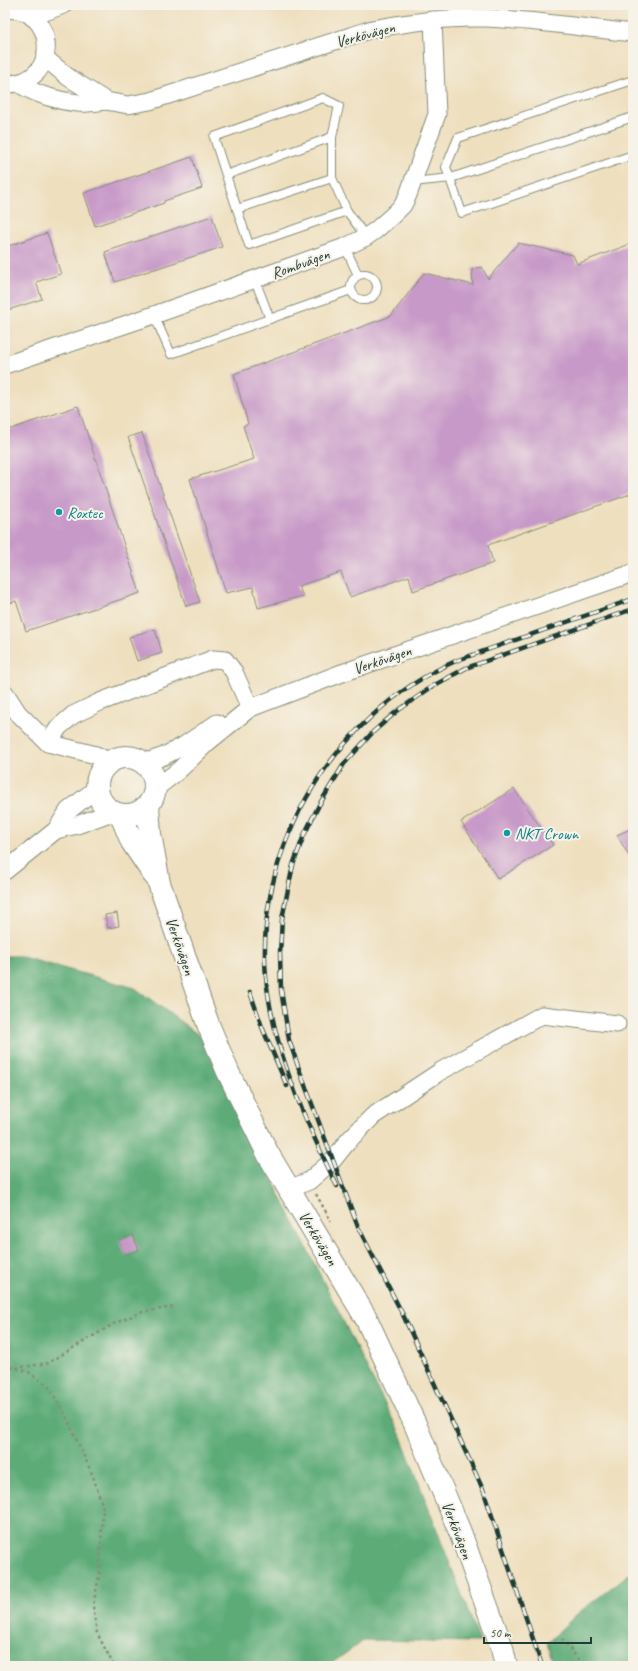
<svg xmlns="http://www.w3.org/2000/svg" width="638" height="1671" viewBox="0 0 638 1671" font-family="Caveat,sans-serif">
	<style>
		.forest { fill: #5dac78; stroke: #3e7456 }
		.building { fill: #c799c8 }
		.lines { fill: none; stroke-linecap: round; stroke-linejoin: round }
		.service-casing { stroke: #868e79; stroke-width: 10 }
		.minor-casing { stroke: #868e79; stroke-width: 19 }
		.secondary-casing { stroke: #868e79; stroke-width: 24 }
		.path { stroke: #868e79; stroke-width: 2.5; stroke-dasharray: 3 3; stroke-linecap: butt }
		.service { stroke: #fff; stroke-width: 8 }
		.minor { stroke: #fff; stroke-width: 17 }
		.secondary { stroke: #fff; stroke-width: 22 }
		.rail-casing { stroke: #1f3d34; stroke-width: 4.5 }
		.rail { stroke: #f7f3e8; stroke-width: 3; stroke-dasharray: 9; stroke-linecap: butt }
		.culture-dot { fill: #0f9aa8; stroke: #f7f3e8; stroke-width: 1.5 }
		.labels { text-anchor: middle; stroke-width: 4; stroke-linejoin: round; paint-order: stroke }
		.street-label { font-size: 16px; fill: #1f3d34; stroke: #f7f3e8 }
		.culture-label { font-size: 16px; fill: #0d838f; stroke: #f7f3e8; text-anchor: start }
	</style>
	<rect width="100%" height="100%" fill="#f7f3e8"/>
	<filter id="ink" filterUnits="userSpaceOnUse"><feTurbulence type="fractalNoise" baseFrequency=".025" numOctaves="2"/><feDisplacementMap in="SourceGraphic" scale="8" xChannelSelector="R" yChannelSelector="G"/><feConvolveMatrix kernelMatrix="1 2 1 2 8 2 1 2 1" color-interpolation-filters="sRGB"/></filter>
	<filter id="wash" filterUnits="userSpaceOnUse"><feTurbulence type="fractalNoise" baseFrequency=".012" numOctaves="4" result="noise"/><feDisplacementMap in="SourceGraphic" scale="16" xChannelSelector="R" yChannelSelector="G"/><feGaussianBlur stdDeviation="0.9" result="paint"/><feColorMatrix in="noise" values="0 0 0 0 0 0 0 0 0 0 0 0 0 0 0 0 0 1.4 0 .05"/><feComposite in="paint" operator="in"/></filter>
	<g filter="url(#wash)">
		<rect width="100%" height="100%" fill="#eedfbe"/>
		<g class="forest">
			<path d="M 5,956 L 19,956 L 135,988 L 200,1036 L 400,1434 L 480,1642 L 364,1640 L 328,1666 L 5,1666 Z"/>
			<path d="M 633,1571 L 633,1666 L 554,1666 L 547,1643 L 577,1614 Z"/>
		</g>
		<g id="blocks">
			<g class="building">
				<path d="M 192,157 L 202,188 L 164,201 L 164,203 L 95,226 L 84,193 Z"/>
				<path d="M 212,216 L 222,247 L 115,282 L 105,252 Z"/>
				<path d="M 47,233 L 61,274 L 36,282 L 42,299 L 5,311 L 5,247 Z"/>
				<path d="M 518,243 L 573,255 L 577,264 L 633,243 L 633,493 L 488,545 L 493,563 L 413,591 L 409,576 L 350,597 L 341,572 L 298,586 L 303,596 L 258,608 L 253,587 L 226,593 L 190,479 L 254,459 L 243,426 L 248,424 L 234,374 L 391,316 L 424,273 L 473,285 L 472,269 L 482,267 L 488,279 Z"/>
				<path d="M 78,406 L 140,593 L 26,631 L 16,601 L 5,605 L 5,431 Z"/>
				<path d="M 142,433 L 200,602 L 186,606 L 128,437 Z"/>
				<path d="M 155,629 L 162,653 L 137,661 L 129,637 Z"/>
				<path d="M 514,789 L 553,845 L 498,879 L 461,822 Z"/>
				<path d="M 633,828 L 633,863 L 617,835 Z"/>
				<path d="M 117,913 L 119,926 L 108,928 L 105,915 Z"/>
				<path d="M 133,1235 L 139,1250 L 125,1255 L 119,1240 Z"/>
			</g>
		</g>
	</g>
	<g filter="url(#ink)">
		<use href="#blocks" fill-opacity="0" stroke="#868e79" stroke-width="1"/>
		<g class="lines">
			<g class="service-casing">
				<g id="service">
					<path d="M 633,80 L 458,138 L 446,167 L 462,213 L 633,155"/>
					<path d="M 226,175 L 332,137 L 339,106 L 323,98 L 214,137 C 225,173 237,209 249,245 L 347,211 L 332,178"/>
					<path d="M 412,182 L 451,178 L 633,117"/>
					<path d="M 237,209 L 332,178 L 332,137"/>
					<path d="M 347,211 L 366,237"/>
					<path d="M 345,247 L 358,275"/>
					<circle cx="364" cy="287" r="13"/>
					<path d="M 255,280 L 270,319"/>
					<path d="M 154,315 L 171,354 L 351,290"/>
				</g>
			</g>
			<g class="minor-casing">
				<g id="minor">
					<path d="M 5,10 C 57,3 63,86 5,84"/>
					<path d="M 32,17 L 63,5"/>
					<path d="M 45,58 L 68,77 L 106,101 L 128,105 L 150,101 L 372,29 C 409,22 446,17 484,18 C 534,20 584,28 633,33"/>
					<path d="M 18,83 C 34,94 58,101 78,103 C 87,104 97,102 106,101"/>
					<path d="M 5,365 L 154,315 L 345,247 L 366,237 L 376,230 L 393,215 L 403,205 L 408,195 L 437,114 L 433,20"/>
					<path d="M 5,693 L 18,713 L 48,743 L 96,755 L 110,762"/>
					<path d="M 48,743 L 59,727 L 73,715 L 100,702 L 213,659 L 225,660 L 234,672 L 250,708"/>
					<path d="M 144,763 L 164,756 L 183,746 L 217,723"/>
					<path d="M 156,788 L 178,771 L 208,742 L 250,708 L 342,673 L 633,573"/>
					<path d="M 56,830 L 77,825 L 112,812"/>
					<path d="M 5,871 L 56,830 L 68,811 L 97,788"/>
					<path d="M 289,1189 L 309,1181 L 333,1160 L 349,1140 L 373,1116 L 441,1071 L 542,1015 L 617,1024"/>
				</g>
			</g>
			<g class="secondary-casing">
				<g id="secondary">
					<circle cx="126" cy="786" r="29"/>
					<path d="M 148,806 L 150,834 L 159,883 L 208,1024 L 228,1072 L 268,1154 L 366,1318 L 415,1424 L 460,1532 L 502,1648 L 506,1666"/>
					<path d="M 121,815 L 132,842 L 154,875"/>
				</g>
			</g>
			<g class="path">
				<path d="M 316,1194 L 331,1221"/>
				<path d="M 5,1366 L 27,1371 L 49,1387 L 66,1416 L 93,1476 L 103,1508 L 99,1576 L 93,1606 L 97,1633 L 114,1666"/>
				<path d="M 16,1368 L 48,1363 L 113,1324 L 142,1312 L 174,1307"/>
				<path d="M 562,1639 L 584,1666"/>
			</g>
			<use href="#service" class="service"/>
			<use href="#minor" class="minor"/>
			<use href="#secondary" class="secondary"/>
			<g class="rail-casing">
				<g id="rail">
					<path d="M 250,992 L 262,1027 L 287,1086"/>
					<path d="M 337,1186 C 308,1126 280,1066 269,1000 C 245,860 329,716 458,660 L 633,599"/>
					<path d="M 542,1666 L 484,1492 L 404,1317 L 358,1227 L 299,1069 L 289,1040 L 281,990 L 280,953 L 282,919 L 293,865 L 304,835 L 319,805 L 344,764 L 373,732 L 396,712 L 433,686 L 466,668 L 633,609"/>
				</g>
			</g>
			<use href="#rail" class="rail"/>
		</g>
	</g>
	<g class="culture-dot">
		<circle cx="59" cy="512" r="4"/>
		<circle cx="507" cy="833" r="4"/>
	</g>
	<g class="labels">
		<g class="street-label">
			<text transform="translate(365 34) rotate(-15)" y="6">Verkövägen</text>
			<text transform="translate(300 263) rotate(-20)" y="6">Rombvägen</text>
			<text transform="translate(382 659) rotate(-19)" y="6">Verkövägen</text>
			<text transform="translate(181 946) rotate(71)" y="6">Verkövägen</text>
			<text transform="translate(319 1238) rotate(59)" y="6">Verkövägen</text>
			<text transform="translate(458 1530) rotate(69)" y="6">Verkövägen</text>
		</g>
		<g class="culture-label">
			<text x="67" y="518">Roxtec</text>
			<text x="515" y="839">NKT Crown</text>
		</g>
	</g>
	<rect width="638" height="1671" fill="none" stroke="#f7f3e8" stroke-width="20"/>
	<path d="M484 1637v6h107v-6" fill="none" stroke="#1f3d34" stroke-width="2"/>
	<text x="490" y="1637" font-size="12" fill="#1f3d34" stroke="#f7f3e8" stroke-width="3" paint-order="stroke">50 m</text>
</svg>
